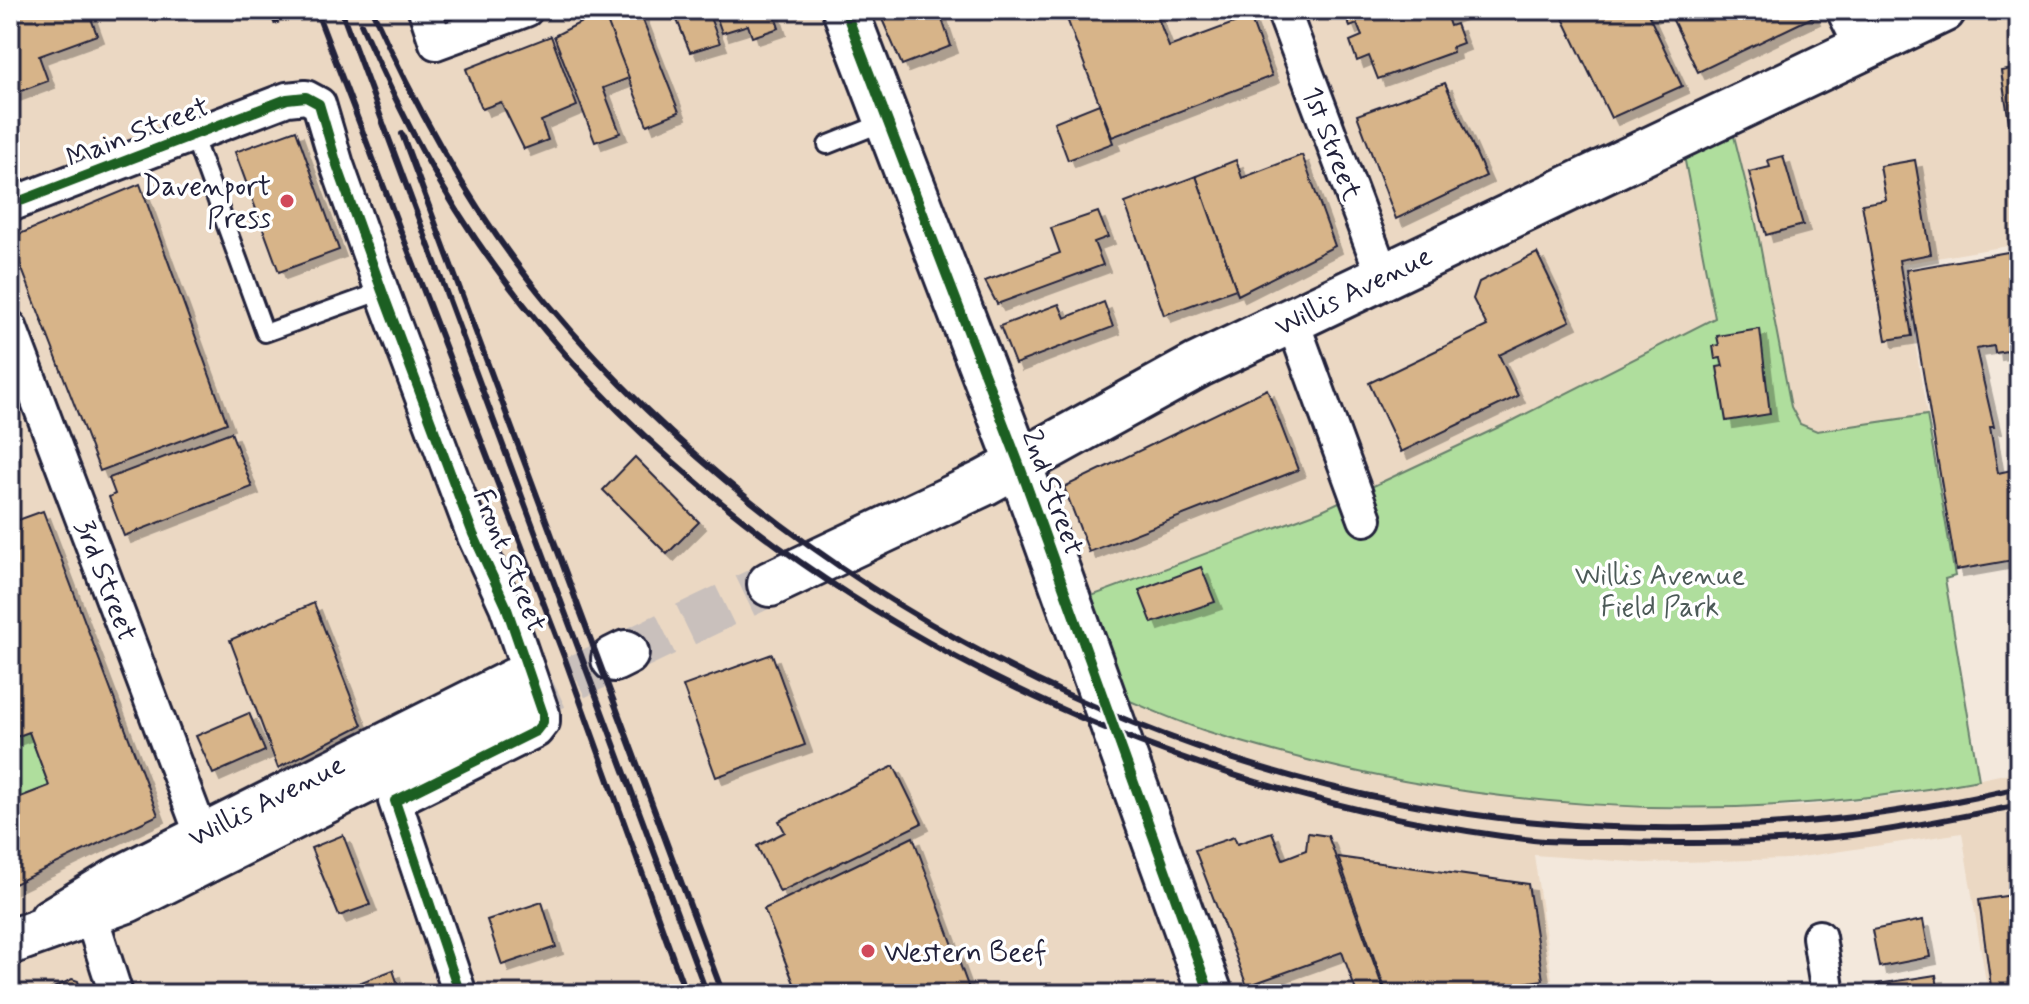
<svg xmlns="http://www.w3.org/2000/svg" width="2029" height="1004" viewBox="0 0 2029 1004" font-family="Mynerve,sans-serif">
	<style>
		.built { fill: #ebd8c3 }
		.green { fill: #afde9d; stroke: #68806c; stroke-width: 2 }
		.building { fill: #d7b489; stroke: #22223b; stroke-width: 2; filter: url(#shadow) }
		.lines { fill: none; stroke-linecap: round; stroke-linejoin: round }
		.secondary-tunnel { stroke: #c9c0bc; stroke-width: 44; stroke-dasharray: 44 22; stroke-linecap: butt }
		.lane-casing { stroke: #22223b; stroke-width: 22 }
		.street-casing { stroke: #22223b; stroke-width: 38 }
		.secondary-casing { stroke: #22223b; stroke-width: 50 }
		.path { stroke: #22223b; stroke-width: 5; stroke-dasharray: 6 6; stroke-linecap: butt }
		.lane { stroke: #fff; stroke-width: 16 }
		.street { stroke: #fff; stroke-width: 32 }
		.secondary { stroke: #fff; stroke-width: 44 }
		.rail { stroke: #22223b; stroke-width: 6 }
		.cycleway-casing { stroke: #fff; stroke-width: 15 }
		.cycleway { stroke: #1b5e20; stroke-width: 10 }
		.poi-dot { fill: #d1495b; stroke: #fff; stroke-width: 3 }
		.labels { text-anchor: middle; stroke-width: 7; stroke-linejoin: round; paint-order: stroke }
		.street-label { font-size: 28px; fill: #22223b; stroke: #fff }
		.poi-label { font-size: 28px; fill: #22223b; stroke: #fff; text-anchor: end }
		.park-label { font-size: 28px; fill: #4c5a58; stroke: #fff }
	</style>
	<defs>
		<filter id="shadow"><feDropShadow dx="7" dy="7" stdDeviation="0" flood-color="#0004"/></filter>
	</defs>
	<rect width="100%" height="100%" fill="#f3e8dc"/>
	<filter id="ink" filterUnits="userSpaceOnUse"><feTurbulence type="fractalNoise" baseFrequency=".0125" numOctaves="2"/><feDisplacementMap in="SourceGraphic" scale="16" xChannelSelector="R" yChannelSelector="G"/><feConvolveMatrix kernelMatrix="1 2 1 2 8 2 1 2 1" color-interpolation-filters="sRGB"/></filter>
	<g filter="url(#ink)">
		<path class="built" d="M 10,10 L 316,10 L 321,22 L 358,10 L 2019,10 L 2019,244 L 1902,264 L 1927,415 L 1817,431 L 1800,424 L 1791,407 L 1756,224 L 1728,113 L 1680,135 L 1716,318 L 1514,420 L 1320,511 L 1067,606 L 1200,729 L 1283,753 L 1403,781 L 1536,800 L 1676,809 L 1802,806 L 1903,795 L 2019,771 L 2019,994 L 1988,994 L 1962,833 L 1788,859 L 1644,863 L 1534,855 L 1552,980 L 1462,994 L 10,994 Z"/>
		<g class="green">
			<path d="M 1728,112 L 1756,224 L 1791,407 L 1800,424 L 1817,431 L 1927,415 L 1955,576 L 1945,579 L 1979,780 C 1721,830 1453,811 1203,730 C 1167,718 1132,701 1096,687 L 1067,605 L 1320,511 L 1514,420 L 1715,318 L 1680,135 Z"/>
			<path d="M 29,732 L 49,786 L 10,801 L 10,739 Z"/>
		</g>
		<g class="building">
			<path d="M 10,10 L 88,10 L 97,35 L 39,56 L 48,81 L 10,95 Z"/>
			<path d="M 617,10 L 639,10 L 679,112 L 647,125 L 604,15 Z"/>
			<path d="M 673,10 L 707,10 L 720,43 L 690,52 Z"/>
			<path d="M 714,10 L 773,10 L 779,28 L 752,37 L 748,25 L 722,33 Z"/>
			<path d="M 878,10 L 939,10 L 951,46 L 902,65 Z"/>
			<path d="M 1082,10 L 1155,10 L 1169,47 L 1250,17 L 1272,76 L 1112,137 L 1066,16 Z"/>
			<path d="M 1343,10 L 1466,10 L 1447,17 L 1450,26 L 1456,24 L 1463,43 L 1452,47 L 1453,52 L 1378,79 L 1369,56 L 1357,61 L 1350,41 L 1362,36 L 1357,24 L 1350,27 Z"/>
			<path d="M 1559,10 L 1660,10 L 1649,16 L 1682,86 L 1611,118 Z"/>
			<path d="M 1678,10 L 1809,10 L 1813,17 L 1698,72 L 1670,14 Z"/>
			<path d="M 603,11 L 629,78 L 603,88 L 620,133 L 595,142 L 554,36 Z"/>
			<path d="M 551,36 L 577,106 L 541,121 L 548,140 L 524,149 L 501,102 L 482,109 L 466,69 Z"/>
			<path d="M 2019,68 L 2019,128 L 2010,129 L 2001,71 Z"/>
			<path d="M 1445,83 L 1486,176 L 1396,219 L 1357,115 Z"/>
			<path d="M 1099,104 L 1113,143 L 1068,160 L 1054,122 Z"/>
			<path d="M 296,130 L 339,250 L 279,272 L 235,152 Z"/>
			<path d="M 1302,155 L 1335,246 L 1238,295 L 1196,176 L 1236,160 L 1242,178 Z"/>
			<path d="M 1783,156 L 1803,225 L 1766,235 L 1749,172 L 1770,167 L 1768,160 Z"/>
			<path d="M 1915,160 L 1931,254 L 1899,260 L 1912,336 L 1886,340 L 1862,204 L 1886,200 L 1880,166 Z"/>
			<path d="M 1196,176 L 1236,289 L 1164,315 L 1125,203 Z"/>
			<path d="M 140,184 L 227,423 L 100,471 L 10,238 Z"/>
			<path d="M 1098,212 L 1108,237 L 1094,242 L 1103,265 L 997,304 L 985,281 L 1060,253 L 1051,228 Z"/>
			<path d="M 2019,250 L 2019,349 L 1995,353 L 1994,346 L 1976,349 L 1994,427 L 1990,427 L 1998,473 L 2016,469 L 2015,464 L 2019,463 L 2019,559 L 1956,570 L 1906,270 Z"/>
			<path d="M 1537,253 L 1570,321 L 1499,355 L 1518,396 L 1401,452 L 1369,383 L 1487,326 L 1473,299 L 1479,282 Z"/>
			<path d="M 1104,302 L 1113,327 L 1015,364 L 1000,326 L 1059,304 L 1065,318 Z"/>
			<path d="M 1760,329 L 1770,414 L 1726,421 L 1717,367 L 1723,366 L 1721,358 L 1715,359 L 1713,346 L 1719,345 L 1717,336 Z"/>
			<path d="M 1267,389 L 1298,470 L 1089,552 L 1064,487 Z"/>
			<path d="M 231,432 L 252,487 L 124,536 L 109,497 L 115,494 L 109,478 Z"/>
			<path d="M 635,457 L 699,522 L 667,554 L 603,490 Z"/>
			<path d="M 43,511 L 158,815 L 10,886 L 10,801 L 49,786 L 29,732 L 10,739 L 10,523 Z"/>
			<path d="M 1201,567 L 1215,602 L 1152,623 L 1139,590 Z"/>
			<path d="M 314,603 L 362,725 L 278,768 L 230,640 Z"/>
			<path d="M 772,654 L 805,745 L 716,777 L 683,686 Z"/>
			<path d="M 249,713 L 265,751 L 213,774 L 196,736 Z"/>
			<path d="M 894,766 L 922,823 L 780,892 L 757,846 L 785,832 L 779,821 Z"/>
			<path d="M 1272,832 L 1283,859 L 1306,850 L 1308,833 L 1328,836 L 1384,991 L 1357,994 L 1342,952 L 1247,986 L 1195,850 L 1234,837 L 1237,844 Z"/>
			<path d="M 343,835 L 370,905 L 339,916 L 311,848 Z"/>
			<path d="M 913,837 L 971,994 L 795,994 L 798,993 L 764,909 Z"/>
			<path d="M 1338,857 L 1528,884 L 1543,980 L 1445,994 L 1387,994 Z"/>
			<path d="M 2019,894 L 2019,994 L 1992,994 L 1979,900 Z"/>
			<path d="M 542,902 L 556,947 L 502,965 L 487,920 Z"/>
			<path d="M 1923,920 L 1930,957 L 1879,967 L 1872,930 Z"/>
			<path d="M 393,970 L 401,994 L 330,994 Z"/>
			<path d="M 1936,975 L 1939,994 L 1879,994 L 1877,984 Z"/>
			<path d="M 72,979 L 78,981 L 82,994 L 41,994 Z"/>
		</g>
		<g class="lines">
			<g class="secondary-tunnel">
				<path d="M 626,653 L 770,584"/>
				<path d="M 516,706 L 614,659"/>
			</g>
			<g class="lane-casing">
				<g id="lane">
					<path d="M 193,135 L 265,333 L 382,291"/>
					<path d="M 827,145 L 885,122"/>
				</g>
			</g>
			<g class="street-casing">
				<g id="street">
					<path d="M 425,10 L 436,43 L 526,10"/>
					<path d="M 1283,10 L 1383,276"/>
					<path d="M 1843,10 L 1862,48"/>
					<path d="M 10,205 L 287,99 L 306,97 L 319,104 L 337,165 L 382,291 L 473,534 L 506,606 L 543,714 L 543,722 L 536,731 L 395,801 L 460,994"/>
					<path d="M 1292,320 L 1365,519"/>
					<path d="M 10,327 L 201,833"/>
					<path d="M 47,916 L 118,873 L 527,668"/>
					<path d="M 91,916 L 116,994"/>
					<path d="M 1819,937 L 1828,994"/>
				</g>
			</g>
			<g class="secondary-casing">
				<g id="secondary">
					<path d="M 845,10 L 1019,464 L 1210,994"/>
					<path d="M 770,584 L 984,483 L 1198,365 L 1943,10"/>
					<path d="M 614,659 L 626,653"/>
					<path d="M 10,942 L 127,900 L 516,706"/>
				</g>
			</g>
			<path class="path" d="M 273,23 L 287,18 L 284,10"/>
			<use href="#lane" class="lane"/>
			<use href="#street" class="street"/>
			<use href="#secondary" class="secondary"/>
			<g class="rail">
				<path d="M 316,10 L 565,659 L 686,994"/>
				<path d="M 341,10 L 707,994"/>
				<path d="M 372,10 C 419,115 476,218 550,306 C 790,593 1164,787 1537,822 C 1698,837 1861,824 2019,788"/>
				<path d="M 361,24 C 399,110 440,192 496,268 C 729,589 1144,795 1533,840 C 1563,843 1593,842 1623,842 C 1698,844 1777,844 1852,835 C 1908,828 1964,816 2019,805"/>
				<path d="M 402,134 L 723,994"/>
			</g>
			<g class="cycleway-casing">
				<g id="cycleway">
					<path d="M 845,10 L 1019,464 L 1210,994"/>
					<path d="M 10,205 L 287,99 L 306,97 L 319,104 L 337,165 L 382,291 L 473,534 L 506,606 L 543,714 L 543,722 L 536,731 L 395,801 L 460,994"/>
				</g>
			</g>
			<use href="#cycleway" class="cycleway"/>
		</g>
	</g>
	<g class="poi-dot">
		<circle cx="287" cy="201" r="8"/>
		<circle cx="868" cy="951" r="8"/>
	</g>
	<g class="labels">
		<g class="street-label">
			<text transform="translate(137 131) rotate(-21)" y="10">Main Street</text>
			<text transform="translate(1333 143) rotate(69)" y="10">1st Street</text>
			<text transform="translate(1353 290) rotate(-26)" y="10">Willis Avenue</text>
			<text transform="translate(1054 492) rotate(70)" y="10">2nd Street</text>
			<text transform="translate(511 560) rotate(68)" y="10">Front Street</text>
			<text transform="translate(107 580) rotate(69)" y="10">3rd Street</text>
			<text transform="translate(266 800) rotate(-27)" y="10">Willis Avenue</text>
		</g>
		<g class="poi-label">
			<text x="271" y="195">Davenport<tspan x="271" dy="32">Press</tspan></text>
			<text x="884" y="961" text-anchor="start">Western Beef</text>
		</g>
		<g class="park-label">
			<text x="1660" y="584">Willis Avenue<tspan x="1660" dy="32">Field Park</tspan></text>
		</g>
	</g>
	<rect width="2029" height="1004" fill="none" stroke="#fff" stroke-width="40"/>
	<rect x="20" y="20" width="1989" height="964" fill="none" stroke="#22223b" stroke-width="3" filter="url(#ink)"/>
</svg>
